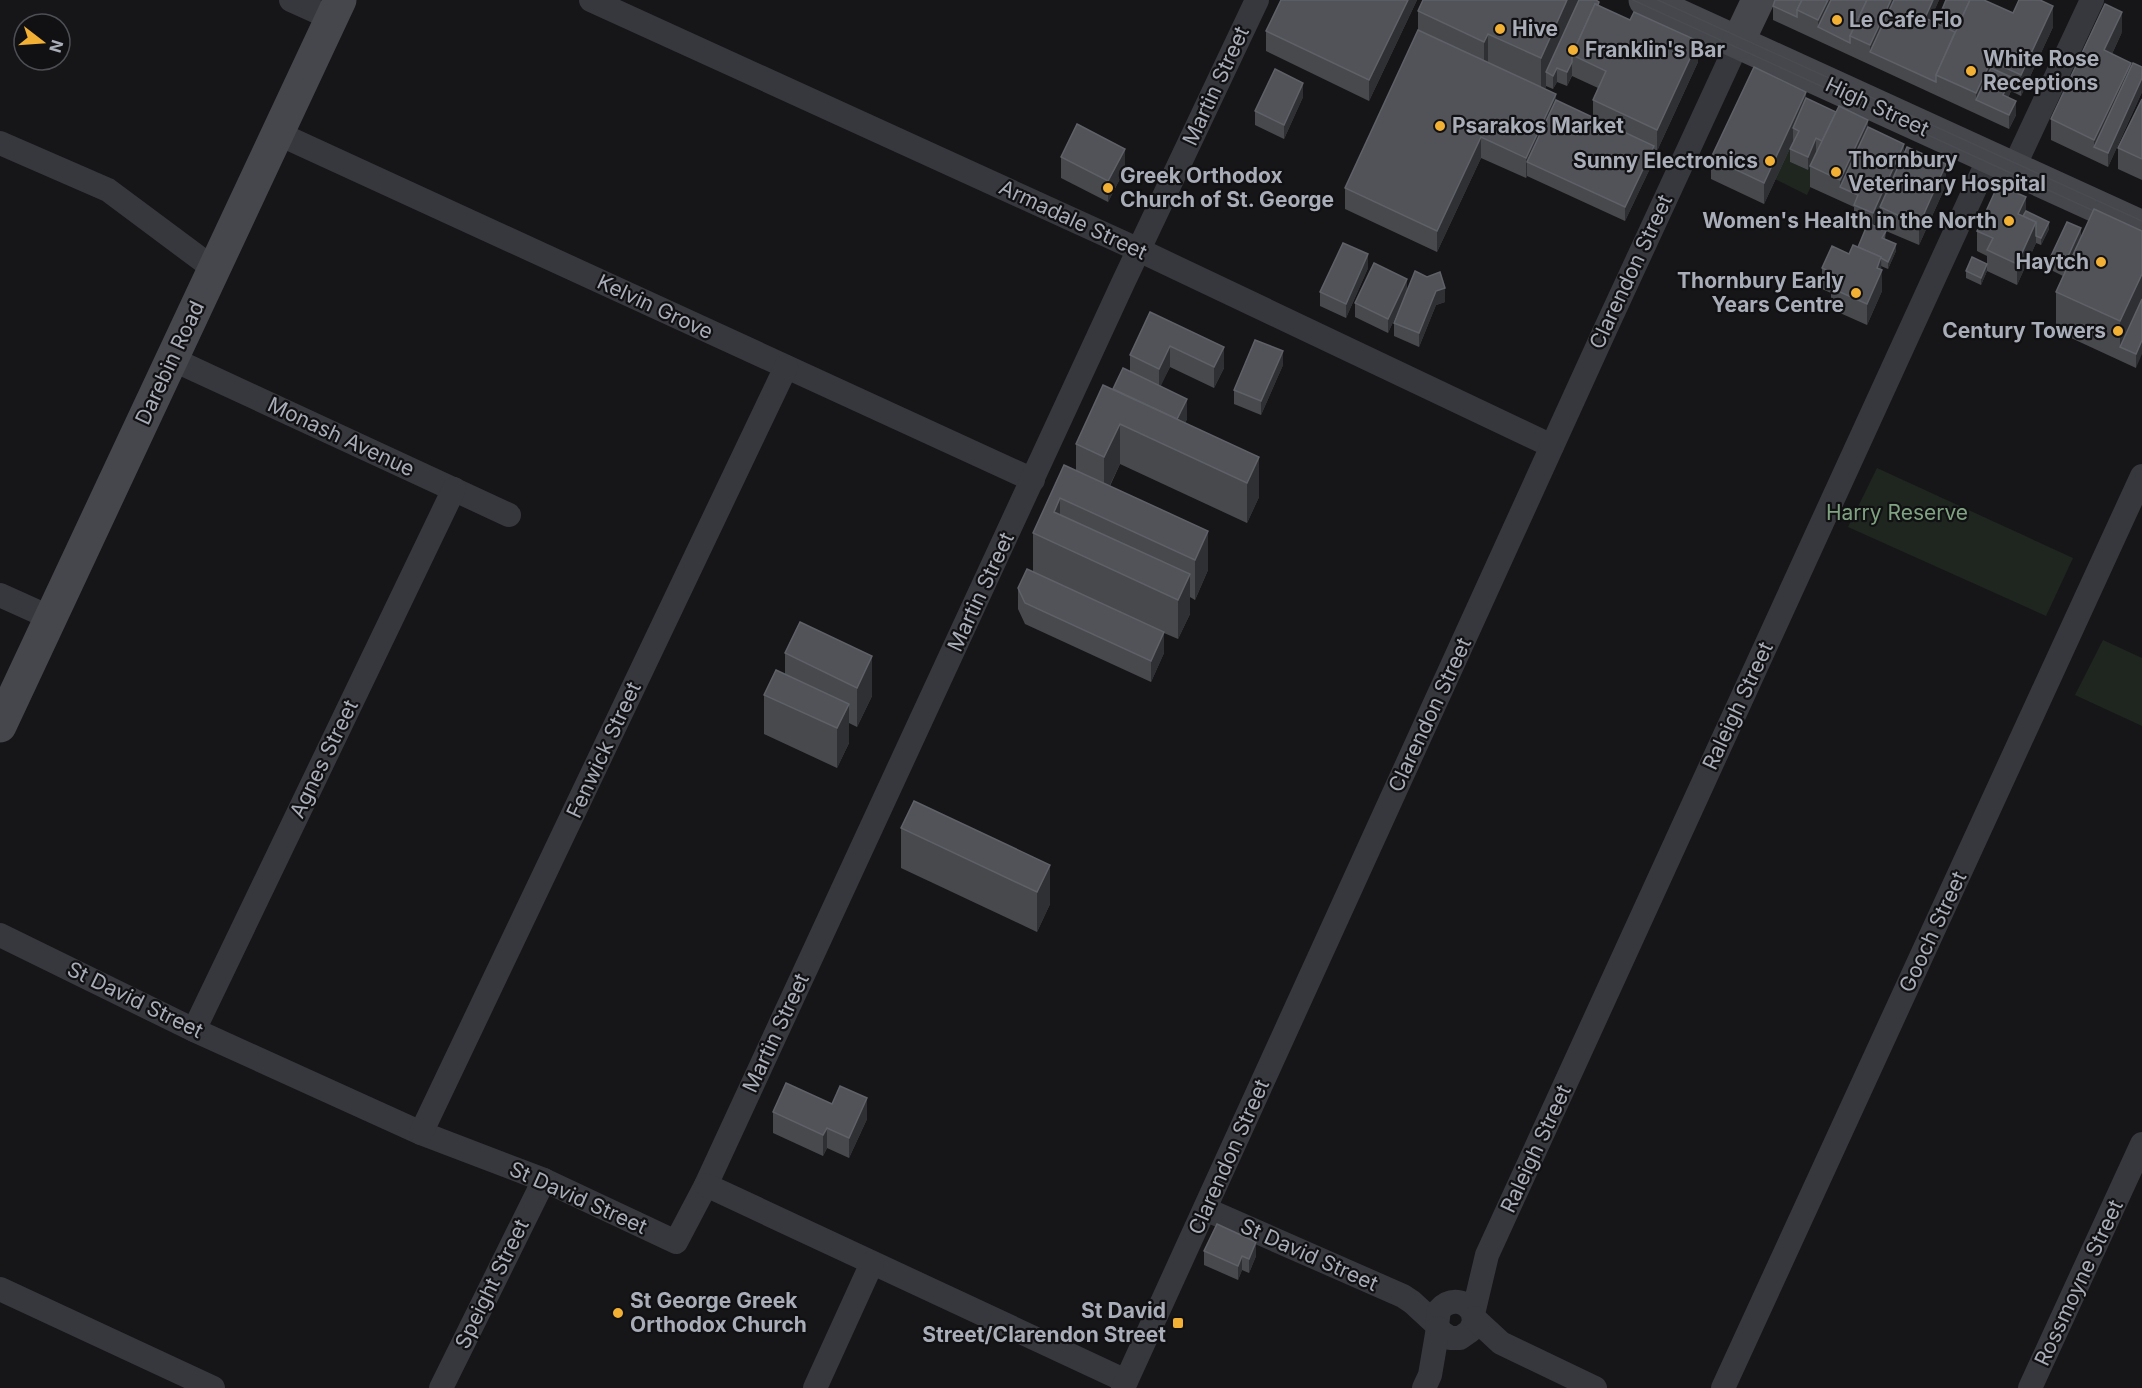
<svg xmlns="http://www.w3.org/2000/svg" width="2142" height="1388" viewBox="0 0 2142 1388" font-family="Inter,sans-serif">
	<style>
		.green { fill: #1e261f }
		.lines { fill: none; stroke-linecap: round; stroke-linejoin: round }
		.minor { stroke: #37383d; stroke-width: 24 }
		.secondary { stroke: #45474d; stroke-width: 33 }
		.tram { stroke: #4a4c52; stroke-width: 1.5 }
		.wall { fill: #47494d; fill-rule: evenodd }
		.shaded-wall { fill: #2f3033 }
		.building { fill: #525359; stroke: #5f6168; stroke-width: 1.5 }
		.poi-dot { fill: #f2b134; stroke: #111113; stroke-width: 2 }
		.labels { text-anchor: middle; stroke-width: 4.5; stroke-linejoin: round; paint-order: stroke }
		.poi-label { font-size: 21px; font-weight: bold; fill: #a8adb8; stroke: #111113; text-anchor: start }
		.street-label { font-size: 21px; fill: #a8adb8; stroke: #111113 }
		.park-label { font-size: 21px; fill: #7fa381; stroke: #111113 }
	</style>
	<rect width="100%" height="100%" fill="#161618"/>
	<g class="green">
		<path d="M 1793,142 L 1799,145 L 1790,162 L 1808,170 L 1816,152 L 1825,156 L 1807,195 L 1775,179 Z"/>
		<path d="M 1877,468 L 2073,558 L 2046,616 L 1848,527 Z"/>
		<path d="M 2103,640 L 2142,658 L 2142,726 L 2075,695 Z"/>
	</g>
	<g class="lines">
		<g class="minor">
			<path d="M 291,0 L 331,18"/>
			<path d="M 591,0 L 1139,250 L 1552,446"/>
			<path d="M 277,133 L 1033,480"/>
			<path d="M 0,143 L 108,190 L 214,269"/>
			<path d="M 2013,169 L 2092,0"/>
			<path d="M 172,359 L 509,515"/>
			<path d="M 0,595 L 51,618"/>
			<path d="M 0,935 L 194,1030 L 421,1133 L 544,1180 L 676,1242 L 706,1185 L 1123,283 L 1257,0"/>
			<path d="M 194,1030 L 454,489"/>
			<path d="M 421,1133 L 786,367"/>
			<path d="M 706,1185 L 1126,1381"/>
			<path d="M 1205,1209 L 1403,1296 L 1412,1302 L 1437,1325"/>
			<path d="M 0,1289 L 213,1388"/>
			<path d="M 1473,1314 C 1466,1299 1450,1298 1439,1310 L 1437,1325 L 1441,1332 L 1450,1338 L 1460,1338 L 1470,1331 L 1474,1322 L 1473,1314 L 1487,1255 L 1989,158"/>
			<path d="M 1474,1318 L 1501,1343 L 1595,1388"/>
			<path d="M 441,1388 L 544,1180"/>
			<path d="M 815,1388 L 872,1263"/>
			<path d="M 1123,1388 L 1605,330 L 1738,42"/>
			<path d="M 1424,1388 L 1430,1375 L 1438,1328"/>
			<path d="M 1723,1388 L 2142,476"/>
			<path d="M 2030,1388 L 2142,1144"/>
		</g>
		<g class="secondary">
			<path d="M 1645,0 L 2142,227"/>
			<path d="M 1738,42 L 1758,0"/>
			<path d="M 0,726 L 340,0"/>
		</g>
		<g class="tram">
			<path d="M 1633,0 L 2142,233"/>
			<path d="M 1658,0 L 2142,221"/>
		</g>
	</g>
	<g class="wall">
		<path d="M 1281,0 L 1417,0 L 1369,101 L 1266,51 L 1266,31 Z"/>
		<path d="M 1775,0 L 1939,0 L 1930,20 L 1941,25 L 1941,12 L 2013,13 L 2053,27 L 2021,96 L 2011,91 L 2008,98 L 2016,115 L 2009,129 L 1773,20 L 1773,6 Z"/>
		<path d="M 1599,5 L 1698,62 L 1657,151 L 1654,149 L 1654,160 L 1625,221 L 1527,176 L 1526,178 L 1481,158 L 1437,252 L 1345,209 L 1345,188 L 1418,30 L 1418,11 ZM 1572,76 L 1598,88 L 1593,100 L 1593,118 L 1556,100 L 1545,89 L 1546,86 L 1553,89 L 1557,82 L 1567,86 Z"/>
		<path d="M 2122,32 L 2112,54 L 2131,68 L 2142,67 L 2142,92 L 2108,167 L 2051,140 L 2051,119 Z"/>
		<path d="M 1303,97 L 1284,139 L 1255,125 L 1255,111 Z"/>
		<path d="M 1806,98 L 1868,127 L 1946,185 L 1919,245 L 1886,231 L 1885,239 L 1896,251 L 1888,269 L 1881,266 L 1882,291 L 1867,325 L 1831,309 L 1831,293 L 1822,289 L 1822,268 L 1849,254 L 1858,247 L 1868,225 L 1854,218 L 1854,207 L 1810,187 L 1810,166 L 1817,152 L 1808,170 L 1790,162 L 1790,149 L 1793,142 L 1764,204 L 1711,179 L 1711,158 ZM 1880,212 L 1880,228 L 1874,225 Z"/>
		<path d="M 2142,99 L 2142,180 L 2118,169 L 2118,148 Z"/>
		<path d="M 1061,157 L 1125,169 L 1108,202 L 1061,178 Z"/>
		<path d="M 2026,211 L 2049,229 L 2041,245 L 2036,243 L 2017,285 L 1987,271 L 1981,285 L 1966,278 L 1966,271 L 1987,264 L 1987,256 L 1977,251 L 1977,231 Z"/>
		<path d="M 2142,231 L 2136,368 L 2056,331 L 2056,292 L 2063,276 L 2051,270 L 2051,256 L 2081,238 Z"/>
		<path d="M 1368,268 L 1346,318 L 1320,306 L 1320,292 Z"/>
		<path d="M 1407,291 L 1445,302 L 1436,305 L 1419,347 L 1394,336 L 1394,323 L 1403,300 L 1388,333 L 1355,317 L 1355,303 Z"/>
		<path d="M 1150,312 L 1224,368 L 1214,388 L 1170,367 L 1160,386 L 1187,419 L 1185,423 L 1259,457 L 1259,497 L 1247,523 L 1120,464 L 1110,486 L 1208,570 L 1195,600 L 1190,597 L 1190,614 L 1178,639 L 1164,633 L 1164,653 L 1151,682 L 1025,624 L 1018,609 L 1018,588 L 1033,572 L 1033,533 L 1076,470 L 1076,444 L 1113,389 L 1130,371 L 1130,355 Z"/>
		<path d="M 1283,365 L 1261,415 L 1234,404 L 1234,390 Z"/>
		<path d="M 800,622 L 872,696 L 857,727 L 849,723 L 849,743 L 837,768 L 764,734 L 764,695 L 785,674 L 785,653 Z"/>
		<path d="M 901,828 L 1050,865 L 1050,904 L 1037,932 L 901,868 Z"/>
		<path d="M 832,1104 L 867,1119 L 849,1158 L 827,1148 L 823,1156 L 773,1133 L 773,1112 Z"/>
		<path d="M 1204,1251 L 1256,1256 L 1249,1273 L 1242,1270 L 1238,1280 L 1204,1265 Z"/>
	</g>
	<g class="shaded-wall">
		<path d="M 1408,0 L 1417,0 L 1369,101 L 1369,80 Z"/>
		<path d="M 1567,0 L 1582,0 L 1546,72 L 1546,86 L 1541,97 L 1541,58 Z"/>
		<path d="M 1828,0 L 1837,0 L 1818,27 L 1818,20 Z"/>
		<path d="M 1891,0 L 1900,0 L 1870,52 L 1870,45 Z"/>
		<path d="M 1933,0 L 1939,0 L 1925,32 L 1925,18 Z"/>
		<path d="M 2053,6 L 2053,27 L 2021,96 L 2021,75 Z"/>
		<path d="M 2122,12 L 2122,32 L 2104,71 L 2104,50 Z"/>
		<path d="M 1488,34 L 1488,73 L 1484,81 L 1484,42 Z"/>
		<path d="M 1698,41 L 1698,62 L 1657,151 L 1657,130 Z"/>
		<path d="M 1991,61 L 1991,82 L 1976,100 L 1976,93 Z"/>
		<path d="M 1572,62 L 1572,75 L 1567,86 L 1567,72 Z"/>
		<path d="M 2131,63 L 2131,83 L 2094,147 L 2094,140 Z"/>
		<path d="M 1557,68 L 1557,82 L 1553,89 L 1553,76 Z"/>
		<path d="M 2011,77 L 2011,91 L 2003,109 L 2003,95 Z"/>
		<path d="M 2142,78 L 2142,92 L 2108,167 L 2108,153 Z"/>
		<path d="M 1303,83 L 1303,97 L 1284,139 L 1284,125 Z"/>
		<path d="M 1806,92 L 1806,112 L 1793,128 L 1793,142 L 1764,204 L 1764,183 Z"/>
		<path d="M 1556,94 L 1556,114 L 1527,162 L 1527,176 L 1526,178 L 1526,158 Z"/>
		<path d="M 2016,101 L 2016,115 L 2009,129 L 2009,115 Z"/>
		<path d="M 1868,120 L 1868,141 L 1840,187 L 1840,180 Z"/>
		<path d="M 1481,137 L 1481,158 L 1437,252 L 1437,231 Z"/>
		<path d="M 1816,138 L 1816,152 L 1808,170 L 1808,157 Z"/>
		<path d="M 1904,144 L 1904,158 L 1880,207 L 1880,212 L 1873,227 L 1873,213 Z"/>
		<path d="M 1654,146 L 1654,160 L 1625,221 L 1625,207 Z"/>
		<path d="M 1125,149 L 1125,169 L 1108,202 L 1108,181 Z"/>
		<path d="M 1946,164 L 1946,185 L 1919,245 L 1919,225 Z"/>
		<path d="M 2026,197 L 2026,218 L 2018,214 Z"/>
		<path d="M 2036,222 L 2036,243 L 2017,285 L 2017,264 Z"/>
		<path d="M 2049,222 L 2049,229 L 2041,245 L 2041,238 Z"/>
		<path d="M 2081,228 L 2081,242 L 2065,277 L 2065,263 Z"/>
		<path d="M 1896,244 L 1896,251 L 1888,269 L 1888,262 Z"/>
		<path d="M 1368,254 L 1368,268 L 1346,318 L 1346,304 Z"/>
		<path d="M 1881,257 L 1882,291 L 1867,325 L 1867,304 L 1877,268 Z"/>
		<path d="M 1987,264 L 1987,271 L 1981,285 L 1981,278 Z"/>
		<path d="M 2142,274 L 2142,313 L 2120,347 L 2120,361 L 2120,321 Z"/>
		<path d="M 1407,279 L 1407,292 L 1388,333 L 1388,319 Z"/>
		<path d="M 1445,288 L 1445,302 L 1436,305 L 1419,347 L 1419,333 L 1436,291 Z"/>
		<path d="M 2142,340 L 2142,354 L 2136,368 L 2136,354 Z"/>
		<path d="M 1170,346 L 1170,367 L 1159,390 L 1159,369 Z"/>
		<path d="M 1224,347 L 1224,368 L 1214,388 L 1214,367 Z"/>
		<path d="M 1283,351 L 1283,365 L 1261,415 L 1261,401 Z"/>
		<path d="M 1187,399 L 1187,419 L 1174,447 L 1174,427 Z"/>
		<path d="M 1120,424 L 1120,464 L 1104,497 L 1104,457 Z"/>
		<path d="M 1259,457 L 1259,497 L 1247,523 L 1247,483 Z"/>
		<path d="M 1060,498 L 1060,538 L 1054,512 Z"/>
		<path d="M 1208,531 L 1208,570 L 1195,600 L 1195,560 Z"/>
		<path d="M 1190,574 L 1190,614 L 1178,639 L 1178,600 Z"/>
		<path d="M 1164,632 L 1164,653 L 1151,682 L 1151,661 Z"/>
		<path d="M 872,656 L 872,696 L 857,727 L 857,688 Z"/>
		<path d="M 849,704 L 849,743 L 837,768 L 837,728 Z"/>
		<path d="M 1050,865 L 1050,904 L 1037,932 L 1037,892 Z"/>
		<path d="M 867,1098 L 867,1119 L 849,1158 L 849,1138 Z"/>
		<path d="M 827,1128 L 827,1148 L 823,1156 L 823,1135 Z"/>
		<path d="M 1256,1242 L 1256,1256 L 1249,1273 L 1249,1259 Z"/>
		<path d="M 1242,1256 L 1242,1270 L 1238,1280 L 1238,1266 Z"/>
	</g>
	<g class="building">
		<path d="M 1281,0 L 1408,0 L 1369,80 L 1266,31 Z"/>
		<path d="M 1423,0 L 1567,0 L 1541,58 L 1488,34 L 1484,42 L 1418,11 Z"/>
		<path d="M 1579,0 L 1596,0 L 1599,2 L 1598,5 L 1595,4 L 1572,55 L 1572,62 L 1567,72 L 1557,68 L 1553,76 L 1546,72 Z"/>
		<path d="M 1775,0 L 1802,0 L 1797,10 L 1797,17 L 1773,6 Z"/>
		<path d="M 1802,0 L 1828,0 L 1818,20 L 1797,10 Z"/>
		<path d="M 1831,0 L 1867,0 L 1850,36 L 1850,43 L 1818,27 Z"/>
		<path d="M 1867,0 L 1891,0 L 1870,45 L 1850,36 Z"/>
		<path d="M 1894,0 L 1933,0 L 1925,18 L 1955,32 L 1936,75 L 1936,82 L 1870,52 Z"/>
		<path d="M 1946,0 L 1970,0 L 1960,21 L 1941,12 Z"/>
		<path d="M 1970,0 L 1984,0 L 2013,13 L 2019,0 L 2040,0 L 2053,6 L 2021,75 L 1991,61 L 1976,93 L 1936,75 Z"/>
		<path d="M 1595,4 L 1630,20 L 1634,12 L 1698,41 L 1657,130 L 1593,100 L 1606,71 L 1572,55 Z"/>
		<path d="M 2105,4 L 2122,12 L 2104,50 L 2131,63 L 2094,140 L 2051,119 Z"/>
		<path d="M 1418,30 L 1556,94 L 1526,158 L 1481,137 L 1437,231 L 1345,188 Z"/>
		<path d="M 2133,63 L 2142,67 L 2142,78 L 2108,153 L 2094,147 Z"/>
		<path d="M 1754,67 L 1806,92 L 1764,183 L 1711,158 Z"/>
		<path d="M 1991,68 L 2011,77 L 2003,95 L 2016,101 L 2009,115 L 1976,100 Z"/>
		<path d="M 1275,69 L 1303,83 L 1284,125 L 1255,111 Z"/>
		<path d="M 1806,98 L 1836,112 L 1822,141 L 1816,138 L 1808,157 L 1790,149 L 1799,131 L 1793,128 Z"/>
		<path d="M 2142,99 L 2142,159 L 2118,148 Z"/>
		<path d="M 1556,100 L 1654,146 L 1625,207 L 1527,162 Z"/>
		<path d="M 1839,106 L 1868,120 L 1840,180 L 1810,166 Z"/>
		<path d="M 1077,124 L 1125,149 L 1108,181 L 1061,157 Z"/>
		<path d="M 1868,127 L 1904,144 L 1873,213 L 1854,205 L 1858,195 L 1840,187 Z"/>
		<path d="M 1907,147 L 1946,164 L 1919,225 L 1880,207 Z"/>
		<path d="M 1998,185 L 2026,197 L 2018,214 L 2036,222 L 2017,264 L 1987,250 L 1993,238 L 1977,231 Z"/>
		<path d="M 2094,209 L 2142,231 L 2142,274 L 2120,321 L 2056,292 Z"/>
		<path d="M 2026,211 L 2049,222 L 2041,238 L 2036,236 L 2036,222 L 2023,216 Z"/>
		<path d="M 2067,222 L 2081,228 L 2065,263 L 2051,256 Z"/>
		<path d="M 1868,223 L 1886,231 L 1882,238 L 1896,244 L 1888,262 L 1881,258 L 1881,257 L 1858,247 Z"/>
		<path d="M 1343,243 L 1368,254 L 1346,304 L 1320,292 Z"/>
		<path d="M 1853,245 L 1881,257 L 1877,268 L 1882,270 L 1867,304 L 1831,288 L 1837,275 L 1822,268 L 1832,246 L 1849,254 Z"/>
		<path d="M 1972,257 L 1987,264 L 1981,278 L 1966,271 Z"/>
		<path d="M 1374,263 L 1407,279 L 1388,319 L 1355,303 Z"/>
		<path d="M 1415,271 L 1427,277 L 1440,272 L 1445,288 L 1436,291 L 1419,333 L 1394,323 Z"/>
		<path d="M 2142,299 L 2142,340 L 2136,354 L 2120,347 Z"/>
		<path d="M 1150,312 L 1224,347 L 1214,367 L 1170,346 L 1159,369 L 1130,355 Z"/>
		<path d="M 1255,340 L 1283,351 L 1261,401 L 1234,390 Z"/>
		<path d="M 1123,368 L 1187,399 L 1177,419 L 1113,389 Z"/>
		<path d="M 1103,385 L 1259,457 L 1247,483 L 1120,424 L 1104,457 L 1076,444 Z"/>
		<path d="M 1064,465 L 1208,531 L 1195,560 L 1060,498 L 1054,512 L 1190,574 L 1178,600 L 1033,533 Z"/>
		<path d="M 1027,569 L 1164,632 L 1151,661 L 1025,603 L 1018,588 Z"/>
		<path d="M 800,622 L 872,656 L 857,688 L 785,653 Z"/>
		<path d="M 776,670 L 849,704 L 837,728 L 764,695 Z"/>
		<path d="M 914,801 L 1050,865 L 1037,892 L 901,828 Z"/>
		<path d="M 786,1083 L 832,1104 L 840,1086 L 867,1098 L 849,1138 L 827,1128 L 823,1135 L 773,1112 Z"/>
		<path d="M 1217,1224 L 1256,1242 L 1249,1259 L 1242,1256 L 1238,1266 L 1204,1251 Z"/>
	</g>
	<g class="poi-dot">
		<circle cx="1837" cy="20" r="6"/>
		<circle cx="1500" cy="29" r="6"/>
		<circle cx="1573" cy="50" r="6"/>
		<circle cx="1971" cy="71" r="6"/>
		<circle cx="1440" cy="126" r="6"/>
		<circle cx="1770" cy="161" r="6"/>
		<circle cx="1836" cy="172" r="6"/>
		<circle cx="1108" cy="188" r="6"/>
		<circle cx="2009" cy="221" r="6"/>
		<circle cx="2101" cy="262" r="6"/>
		<circle cx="1856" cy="293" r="6"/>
		<circle cx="2118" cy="331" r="6"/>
		<circle cx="618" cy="1313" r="6"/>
		<rect x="1172" y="1317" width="12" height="12" rx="3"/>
	</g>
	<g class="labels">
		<g class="poi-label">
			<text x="1849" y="27">Le Cafe Flo</text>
			<text x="1512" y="36">Hive</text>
			<text x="1585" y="57">Franklin's Bar</text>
			<text x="1983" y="66">White Rose<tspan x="1983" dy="24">Receptions</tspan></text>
			<text x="1452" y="133">Psarakos Market</text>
			<text x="1848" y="167">Thornbury<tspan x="1848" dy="24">Veterinary Hospital</tspan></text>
			<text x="1758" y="168" text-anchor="end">Sunny Electronics</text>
			<text x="1120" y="183">Greek Orthodox<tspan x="1120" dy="24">Church of St. George</tspan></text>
			<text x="1997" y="228" text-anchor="end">Women's Health in the North</text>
			<text x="2089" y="269" text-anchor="end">Haytch</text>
			<text x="1844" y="288" text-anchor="end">Thornbury Early<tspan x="1844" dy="24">Years Centre</tspan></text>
			<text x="2106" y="338" text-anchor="end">Century Towers</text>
			<text x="630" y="1308">St George Greek<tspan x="630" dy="24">Orthodox Church</tspan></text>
			<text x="1166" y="1318" text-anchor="end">St David<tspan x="1166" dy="24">Street/Clarendon Street</tspan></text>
		</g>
		<g class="street-label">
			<text transform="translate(1216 86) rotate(-65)" y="7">Martin Street</text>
			<text transform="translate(1877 107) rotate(25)" y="7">High Street</text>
			<text transform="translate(1073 220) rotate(25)" y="7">Armadale Street</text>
			<text transform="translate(1631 272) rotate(-65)" y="7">Clarendon Street</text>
			<text transform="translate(655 307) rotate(25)" y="7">Kelvin Grove</text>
			<text transform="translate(170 363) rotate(-65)" y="7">Darebin Road</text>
			<text transform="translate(341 437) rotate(25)" y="7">Monash Avenue</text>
			<text transform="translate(981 592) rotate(-65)" y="7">Martin Street</text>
			<text transform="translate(1738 706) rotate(-65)" y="7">Raleigh Street</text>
			<text transform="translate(1430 715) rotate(-65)" y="7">Clarendon Street</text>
			<text transform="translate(604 750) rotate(-65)" y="7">Fenwick Street</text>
			<text transform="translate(324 759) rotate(-64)" y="7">Agnes Street</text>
			<text transform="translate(1933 932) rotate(-65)" y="7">Gooch Street</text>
			<text transform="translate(135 1000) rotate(26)" y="7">St David Street</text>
			<text transform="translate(776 1033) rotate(-65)" y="7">Martin Street</text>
			<text transform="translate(1536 1149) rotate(-65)" y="7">Raleigh Street</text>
			<text transform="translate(1229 1157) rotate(-66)" y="7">Clarendon Street</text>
			<text transform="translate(578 1198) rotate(24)" y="7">St David Street</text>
			<text transform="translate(1309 1255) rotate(24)" y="7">St David Street</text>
			<text transform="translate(2079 1283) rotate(-65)" y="7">Rossmoyne Street</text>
			<text transform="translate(492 1284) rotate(-64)" y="7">Speight Street</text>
		</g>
		<g class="park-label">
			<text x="1897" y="520">Harry Reserve</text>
		</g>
	</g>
	<g transform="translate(42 42) rotate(107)"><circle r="28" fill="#111113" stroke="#4d4f55" stroke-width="1.5"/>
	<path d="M0-4.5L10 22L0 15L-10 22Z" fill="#f2b134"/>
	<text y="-9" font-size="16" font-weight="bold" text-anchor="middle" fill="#a8adb8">N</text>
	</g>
</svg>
